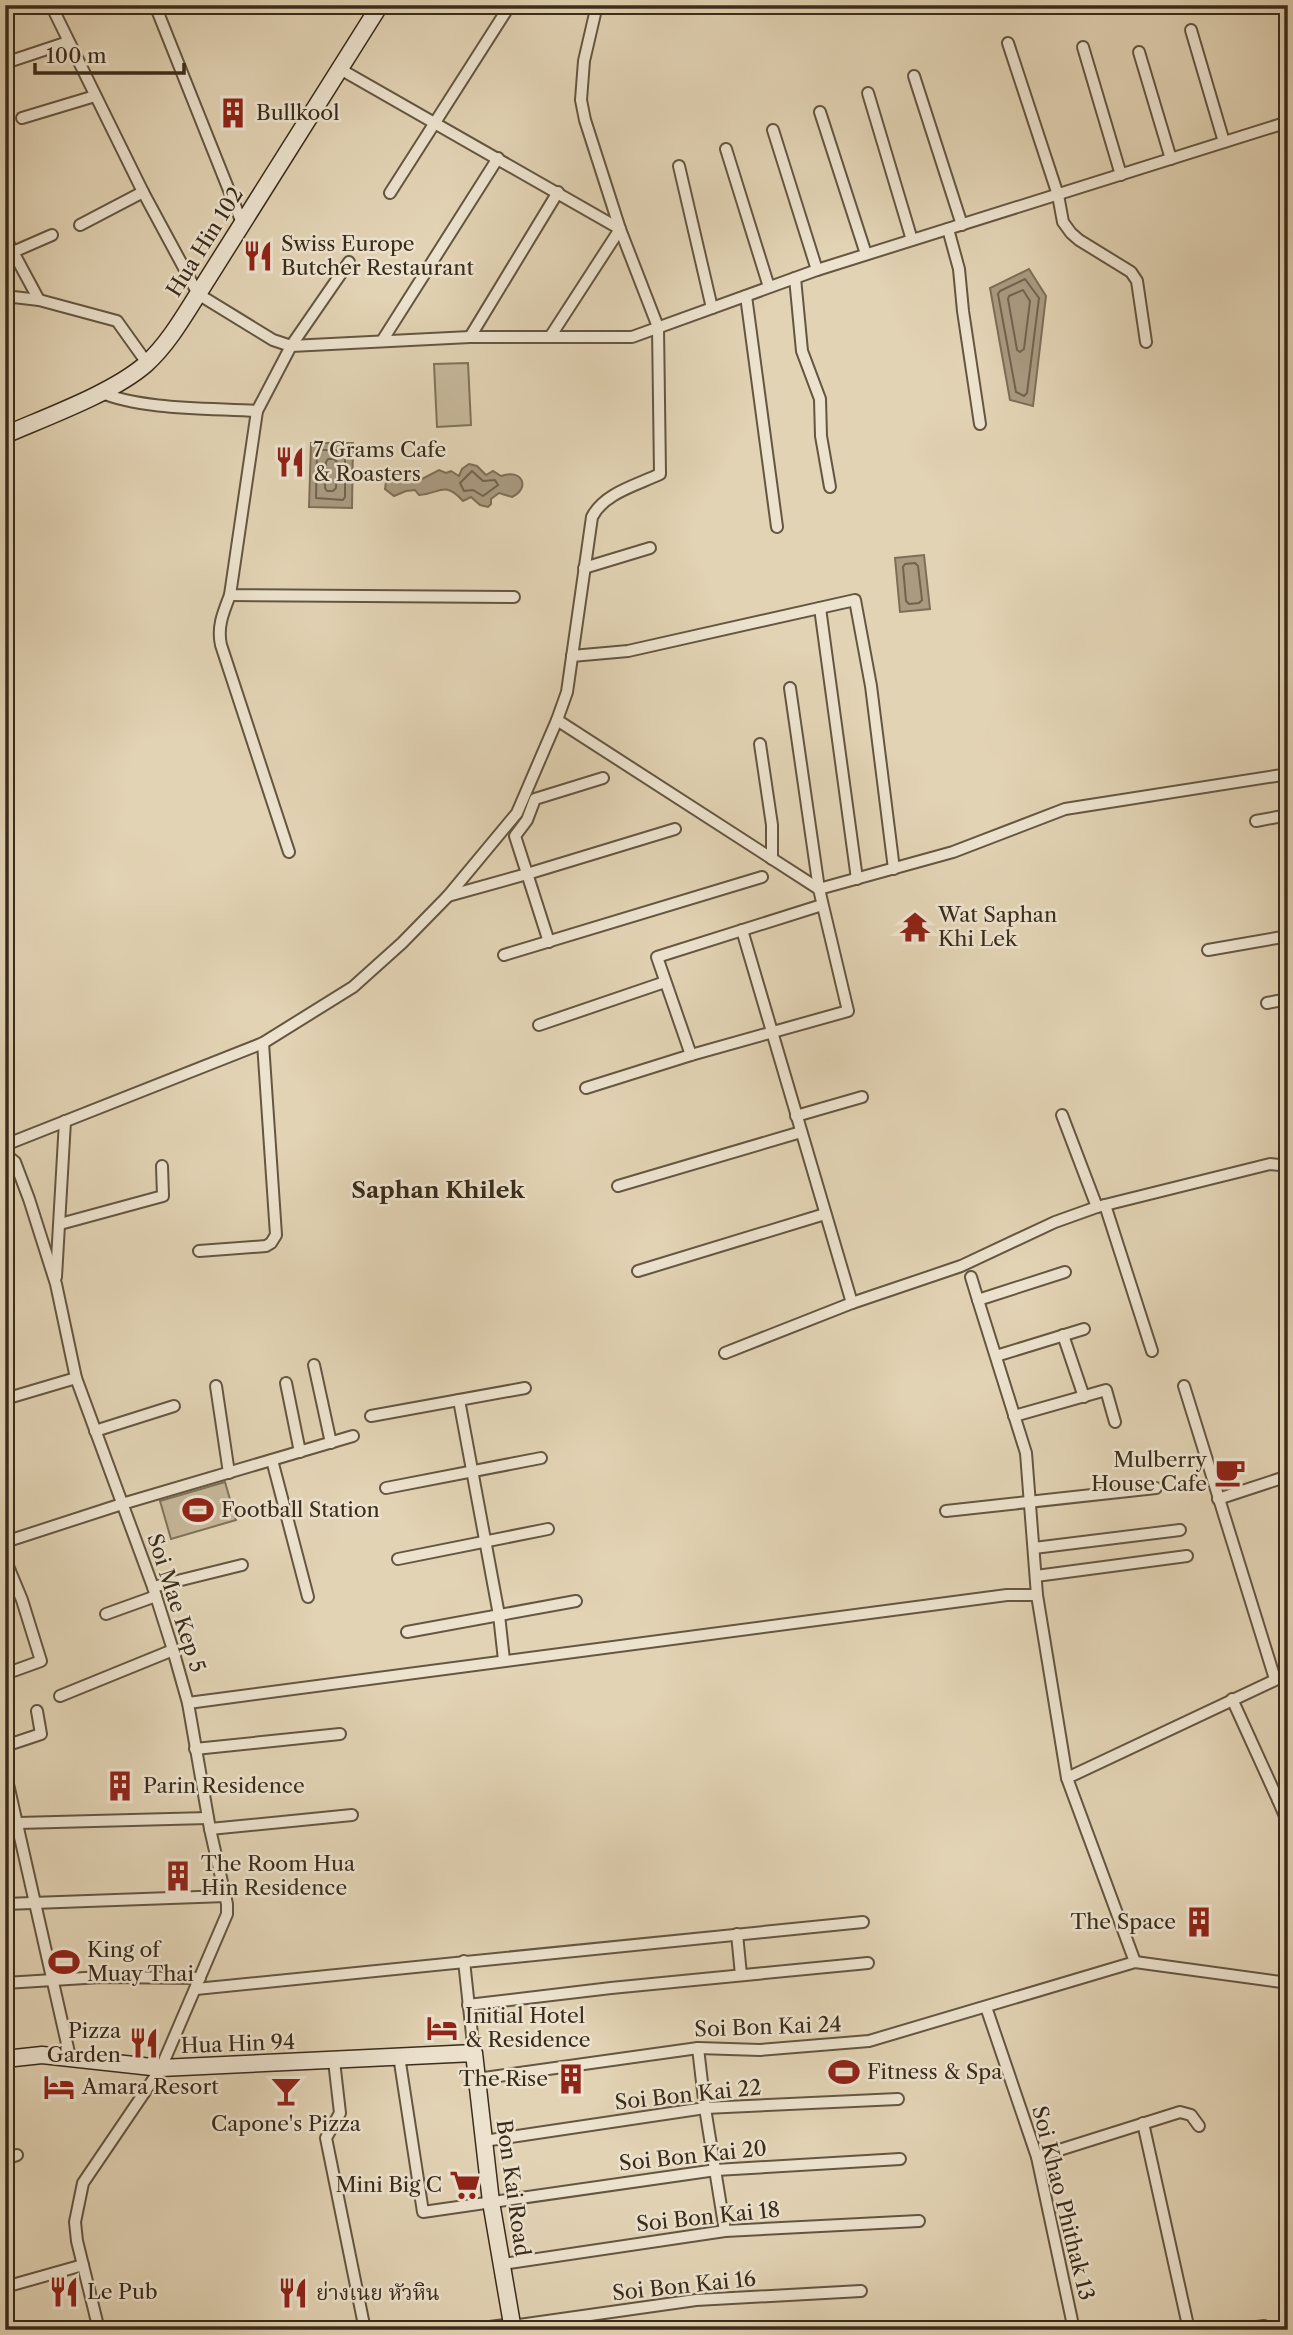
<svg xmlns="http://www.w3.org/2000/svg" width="1293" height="2335" viewBox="0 0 1293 2335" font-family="'Libre Caslon Text','Noto Serif Thai',serif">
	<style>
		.green { fill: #c5b79a; stroke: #80725a; stroke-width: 2 }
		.water { fill: #a99a80; stroke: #7d6e57; stroke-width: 2 }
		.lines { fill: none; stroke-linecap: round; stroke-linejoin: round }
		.shore { stroke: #72634d; stroke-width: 2 }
		.street-casing { stroke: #645640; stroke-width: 14 }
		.secondary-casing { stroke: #3a2c1a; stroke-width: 19 }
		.street { stroke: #ece2ce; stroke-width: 10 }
		.secondary { stroke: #ece2ce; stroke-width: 16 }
		.labels { text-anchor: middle; stroke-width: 5; stroke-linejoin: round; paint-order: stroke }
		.poi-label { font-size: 21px; fill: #3a2c1a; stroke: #ece2ce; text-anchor: start }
		.street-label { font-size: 21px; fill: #3a2c1a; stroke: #ece2ce }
		.neighbourhood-label { font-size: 23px; font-weight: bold; fill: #3a2c1a; stroke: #ece2ce }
	</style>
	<rect width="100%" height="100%" fill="#e2d3b4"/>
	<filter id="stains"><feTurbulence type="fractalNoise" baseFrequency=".00286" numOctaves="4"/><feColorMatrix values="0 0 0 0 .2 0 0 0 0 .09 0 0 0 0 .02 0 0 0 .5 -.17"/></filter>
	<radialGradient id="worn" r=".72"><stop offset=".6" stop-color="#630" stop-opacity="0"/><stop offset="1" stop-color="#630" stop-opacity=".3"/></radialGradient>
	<g class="green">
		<path d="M 468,363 L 471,425 L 437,427 L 434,364 Z"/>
		<path d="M 225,1482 L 236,1520 L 171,1539 L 160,1501 Z"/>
	</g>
	<g class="water">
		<path d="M 1029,269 L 1046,296 L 1033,406 L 1010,400 L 990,288 Z"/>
		<path d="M 311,443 L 353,443 L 352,508 L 309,507 Z"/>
		<path d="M 469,464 L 477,466 L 486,475 L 493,471 L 501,476 C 522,468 531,488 512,497 L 499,493 L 491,499 L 491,504 L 488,507 L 480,505 L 471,497 L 463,501 C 444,480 440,494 419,495 L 415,490 L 406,491 L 394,496 L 385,489 L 387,475 C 398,467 413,472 422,479 L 439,470 L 446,473 L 451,471 L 459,476 L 462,469 Z"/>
		<path d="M 924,555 L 930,609 L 900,612 L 895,558 Z"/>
	</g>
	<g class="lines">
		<g class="shore">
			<path d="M 1025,279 L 1039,298 L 1027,393 L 1024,396 L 1016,392 L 998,294 L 1000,291 Z"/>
			<path d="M 1023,290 L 1030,301 L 1024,349 L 1020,352 L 1017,350 L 1008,299 L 1009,296 Z"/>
			<path d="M 321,450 L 342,450 L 345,453 L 345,497 L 343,500 L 316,498 L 317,453 Z"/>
			<path d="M 328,459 L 334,459 L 337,462 L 336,488 L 333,491 L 327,491 L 325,488 L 326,462 Z"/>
			<path d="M 472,471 L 483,481 L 495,480 L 498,485 L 483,496 L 473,490 L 464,491 L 460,483 Z"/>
			<path d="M 915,563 L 918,566 L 922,600 L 919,603 L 909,604 L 906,601 L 903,567 L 905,564 Z"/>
		</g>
		<g class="street-casing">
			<g id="street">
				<path d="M 51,5 L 143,192 L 198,294 L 273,340 L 291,346 L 470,337 L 632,337 L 817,270 L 1288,122"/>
				<path d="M 155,5 L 242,223"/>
				<path d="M 597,5 L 584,61 L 581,100 L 585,120 L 620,229 L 658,327 L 660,474 C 637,485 604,493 592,517 L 567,692 L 557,720 L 819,889 L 953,852 L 1065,809 L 1288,774"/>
				<path d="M 1191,30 L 1224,142"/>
				<path d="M 1008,43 L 1058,195 L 1063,222 L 1071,233 L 1079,240 L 1131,272 L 1137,281 L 1146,342"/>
				<path d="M 1083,47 L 1121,175"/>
				<path d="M 1139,52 L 1171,159"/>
				<path d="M 5,63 L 68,42"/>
				<path d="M 340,69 L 620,229"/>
				<path d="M 914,76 L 962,225"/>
				<path d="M 868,93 L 912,240"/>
				<path d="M 820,112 L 866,254"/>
				<path d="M 22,118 L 95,96"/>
				<path d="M 773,130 L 817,270"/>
				<path d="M 726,149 L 769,287"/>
				<path d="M 679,166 L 712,308"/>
				<path d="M 390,193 L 510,5"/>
				<path d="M 80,225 L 143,192"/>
				<path d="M 948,229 L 959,269 L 963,311 L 980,424"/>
				<path d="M 5,237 L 39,300"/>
				<path d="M 13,252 L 52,235"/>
				<path d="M 349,262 L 291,346 L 257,411 L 230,595 L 514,597"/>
				<path d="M 795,278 L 802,351 L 820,399 L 821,436 L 830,487"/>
				<path d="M 5,296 L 39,300 L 117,321 L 147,363"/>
				<path d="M 746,296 L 777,527"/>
				<path d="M 470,337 L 558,192"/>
				<path d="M 550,337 L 620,229"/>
				<path d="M 382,341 L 498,158"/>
				<path d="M 100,392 C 141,410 211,408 257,411"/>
				<path d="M 584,568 L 650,548"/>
				<path d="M 230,595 C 223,613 217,627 221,645 L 289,852"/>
				<path d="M 820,608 L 857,879"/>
				<path d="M 572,656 L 628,651 L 855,600 L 871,686 L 894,869"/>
				<path d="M 760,744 L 772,825 L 772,859"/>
				<path d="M 1256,821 L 1288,815"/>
				<path d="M 448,896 L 527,874 L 675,829"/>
				<path d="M 742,930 L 852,1303"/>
				<path d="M 549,942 L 515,836 L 527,820 L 535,799 L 603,778"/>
				<path d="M 1208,950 L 1288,936"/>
				<path d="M 504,955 L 762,877"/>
				<path d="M 1267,1003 L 1288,999"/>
				<path d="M 539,1025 L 665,982"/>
				<path d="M 691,1055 L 657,957 L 822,905"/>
				<path d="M 586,1088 L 691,1055 L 848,1011 L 819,889 L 790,688"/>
				<path d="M 1062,1115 L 1097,1207"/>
				<path d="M 796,1116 L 862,1097"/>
				<path d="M 5,1145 L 263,1043 L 353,987 L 402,943 L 448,896 L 517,813 L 557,720"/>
				<path d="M 5,1154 L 15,1162 L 29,1199 L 56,1284 L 76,1378 L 153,1587 L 173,1650 L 188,1703 L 210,1829 L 227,1904 L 227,1914 L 161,2068 L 83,2183 L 75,2222 L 77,2241 L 99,2330"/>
				<path d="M 1288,1180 L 1288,1188"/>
				<path d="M 618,1186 L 801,1132"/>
				<path d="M 1105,1205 L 1152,1351"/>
				<path d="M 60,1224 L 163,1196 L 162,1166"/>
				<path d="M 199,1251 L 266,1246 L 271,1243 L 276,1235 L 263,1043"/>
				<path d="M 638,1271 L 825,1214"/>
				<path d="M 1065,1272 L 978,1300 L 1026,1453 L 1037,1595 L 1067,1778"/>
				<path d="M 56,1277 L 65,1121"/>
				<path d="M 971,1277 L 978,1300"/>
				<path d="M 1063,1335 L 1084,1397"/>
				<path d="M 725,1353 L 852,1303 L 961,1266 L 1055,1222 L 1097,1207 L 1270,1164 L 1288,1166"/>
				<path d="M 996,1356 L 1084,1329"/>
				<path d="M 314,1365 L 331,1443"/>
				<path d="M 286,1383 L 300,1452"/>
				<path d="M 216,1386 L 229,1473"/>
				<path d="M 1184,1386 L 1275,1679"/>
				<path d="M 5,1399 L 76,1378"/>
				<path d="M 459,1400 L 499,1615 L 504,1660"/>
				<path d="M 371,1416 L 525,1388"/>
				<path d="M 1014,1416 L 1106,1390 L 1115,1422"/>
				<path d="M 95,1431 L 174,1406"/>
				<path d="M 272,1460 L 308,1597"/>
				<path d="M 386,1488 L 541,1458"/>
				<path d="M 1218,1499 L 1288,1476"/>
				<path d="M 946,1511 L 1156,1488"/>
				<path d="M 5,1542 L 122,1504 L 353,1436"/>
				<path d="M 1034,1548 L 1180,1530"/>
				<path d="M 5,1559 L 22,1600 L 41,1661 L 5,1674"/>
				<path d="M 398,1559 L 548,1529"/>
				<path d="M 1036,1576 L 1187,1556"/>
				<path d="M 153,1587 L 242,1565"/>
				<path d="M 106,1614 L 156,1596"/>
				<path d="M 407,1632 L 576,1601"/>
				<path d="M 60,1696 L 173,1650"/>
				<path d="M 1232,1699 L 1278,1800 L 1288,1798"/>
				<path d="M 188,1703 L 1007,1595 L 1037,1595"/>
				<path d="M 5,1746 L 41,1734 L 37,1711"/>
				<path d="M 195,1749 L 340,1734"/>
				<path d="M 5,1771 L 70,2057"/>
				<path d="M 1278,1800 L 1288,1823"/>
				<path d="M 18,1823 L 208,1818"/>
				<path d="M 210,1829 L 352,1815"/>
				<path d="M 5,1904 L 226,1896"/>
				<path d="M 737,1934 L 741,1975"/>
				<path d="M 464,1961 L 474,2053"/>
				<path d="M 1135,1962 L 1067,1778 L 1288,1674"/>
				<path d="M 5,1983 L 101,1977 L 200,1978"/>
				<path d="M 196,1989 L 863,1922"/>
				<path d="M 468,2005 L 611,1988 L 868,1963"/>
				<path d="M 986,2007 L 1037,2157 L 1074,2330"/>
				<path d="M 698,2048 L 705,2108 L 725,2231"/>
				<path d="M 399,2056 L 423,2212 L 716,2170 L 900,2159"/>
				<path d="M 334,2061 L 340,2113 L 326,2138 L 365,2330"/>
				<path d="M 477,2079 L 698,2048 L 760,2050 L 869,2041 L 1135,1962 L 1288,1983"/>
				<path d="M 1143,2123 L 1189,2330"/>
				<path d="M 484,2141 L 705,2108 L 898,2099"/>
				<path d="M 1037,2157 L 1180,2112 L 1191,2115 L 1199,2126"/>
				<path d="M 5,2159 L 17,2155"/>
				<path d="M 503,2264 L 725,2231 L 919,2221"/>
				<path d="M 5,2287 L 83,2265"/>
				<path d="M 512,2326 L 696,2300 L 861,2291"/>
				<path d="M 466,2330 L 512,2324"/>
				<path d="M 1237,2330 L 1264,2326"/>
			</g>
		</g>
		<g class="secondary-casing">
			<g id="secondary">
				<path d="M 5,435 C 46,417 113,393 146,364 C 167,345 183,318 198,294 L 380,5"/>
				<path d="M 5,2059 L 42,2055 L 161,2068 L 474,2053 L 491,2202 L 513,2330"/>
			</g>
		</g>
		<use href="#street" class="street"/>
		<use href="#secondary" class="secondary"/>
	</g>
	<defs>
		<g id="building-bare" transform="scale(2.415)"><path d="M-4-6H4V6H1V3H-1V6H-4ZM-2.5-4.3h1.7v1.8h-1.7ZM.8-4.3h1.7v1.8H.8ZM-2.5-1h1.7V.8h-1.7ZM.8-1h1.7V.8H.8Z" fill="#8f2418" stroke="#ece2ce" stroke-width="2.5" paint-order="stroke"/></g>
		<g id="restaurant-bare" transform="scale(2.415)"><path d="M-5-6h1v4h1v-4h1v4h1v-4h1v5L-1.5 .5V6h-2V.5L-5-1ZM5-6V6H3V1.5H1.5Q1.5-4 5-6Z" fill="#8f2418" stroke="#ece2ce" stroke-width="2.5" paint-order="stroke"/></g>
		<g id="temple-bare" transform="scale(2.415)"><path d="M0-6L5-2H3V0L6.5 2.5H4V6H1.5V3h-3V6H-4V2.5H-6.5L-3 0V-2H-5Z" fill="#8f2418" stroke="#ece2ce" stroke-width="2.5" paint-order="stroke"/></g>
		<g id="cafe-bare" transform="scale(2.415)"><path d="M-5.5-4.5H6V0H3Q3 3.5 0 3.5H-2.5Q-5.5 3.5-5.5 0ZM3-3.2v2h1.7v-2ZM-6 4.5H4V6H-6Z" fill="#8f2418" stroke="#ece2ce" stroke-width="2.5" paint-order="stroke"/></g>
		<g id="stadium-bare" transform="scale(2.415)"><path d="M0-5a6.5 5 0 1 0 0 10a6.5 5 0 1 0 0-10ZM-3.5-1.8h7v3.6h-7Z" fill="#8f2418" stroke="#ece2ce" stroke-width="2.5" paint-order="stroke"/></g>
		<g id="hotel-bare" transform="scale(2.415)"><path d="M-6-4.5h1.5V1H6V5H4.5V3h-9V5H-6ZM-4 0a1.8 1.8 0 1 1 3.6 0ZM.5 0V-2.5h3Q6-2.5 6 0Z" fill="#8f2418" stroke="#ece2ce" stroke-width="2.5" paint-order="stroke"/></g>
		<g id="bar-bare" transform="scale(2.415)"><path d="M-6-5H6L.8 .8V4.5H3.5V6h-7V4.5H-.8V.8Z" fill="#8f2418" stroke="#ece2ce" stroke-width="2.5" paint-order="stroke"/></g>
		<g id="supermarket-bare" transform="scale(2.415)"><path d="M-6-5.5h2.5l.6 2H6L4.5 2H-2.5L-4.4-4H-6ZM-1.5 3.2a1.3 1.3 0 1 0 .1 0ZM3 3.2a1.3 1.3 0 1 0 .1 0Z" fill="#8f2418" stroke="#ece2ce" stroke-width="2.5" paint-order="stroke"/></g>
	</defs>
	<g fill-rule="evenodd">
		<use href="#building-bare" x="233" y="113"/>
		<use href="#restaurant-bare" x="258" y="256"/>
		<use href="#restaurant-bare" x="290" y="462"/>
		<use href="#temple-bare" x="915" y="927"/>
		<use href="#cafe-bare" x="1230" y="1472"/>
		<use href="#stadium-bare" x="198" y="1510"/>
		<use href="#building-bare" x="120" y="1786"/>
		<use href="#building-bare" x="178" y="1876"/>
		<use href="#building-bare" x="1199" y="1922"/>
		<use href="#stadium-bare" x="64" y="1962"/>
		<use href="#hotel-bare" x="442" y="2028"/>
		<use href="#restaurant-bare" x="144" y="2043"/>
		<use href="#stadium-bare" x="844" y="2072"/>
		<use href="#building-bare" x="571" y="2079"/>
		<use href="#hotel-bare" x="59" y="2087"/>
		<use href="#bar-bare" x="286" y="2091"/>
		<use href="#supermarket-bare" x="465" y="2185"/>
		<use href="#restaurant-bare" x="64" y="2292"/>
		<use href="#restaurant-bare" x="293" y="2293"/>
	</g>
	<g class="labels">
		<g class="poi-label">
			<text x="256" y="120">Bullkool</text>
			<text x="281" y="251">Swiss Europe<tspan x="281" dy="24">Butcher Restaurant</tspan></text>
			<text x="313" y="457">7 Grams Cafe<tspan x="313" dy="24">&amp; Roasters</tspan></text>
			<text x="938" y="922">Wat Saphan<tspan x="938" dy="24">Khi Lek</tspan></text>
			<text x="1207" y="1467" text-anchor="end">Mulberry<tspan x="1207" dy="24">House Cafe</tspan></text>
			<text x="221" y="1517">Football Station</text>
			<text x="143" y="1793">Parin Residence</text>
			<text x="201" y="1871">The Room Hua<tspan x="201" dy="24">Hin Residence</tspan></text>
			<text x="1176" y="1929" text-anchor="end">The Space</text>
			<text x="87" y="1957">King of<tspan x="87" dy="24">Muay Thai</tspan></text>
			<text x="465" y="2023">Initial Hotel<tspan x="465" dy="24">&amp; Residence</tspan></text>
			<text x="121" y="2038" text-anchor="end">Pizza<tspan x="121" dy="24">Garden</tspan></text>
			<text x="867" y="2079">Fitness &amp; Spa</text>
			<text x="548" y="2086" text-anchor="end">The Rise</text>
			<text x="82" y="2094">Amara Resort</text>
			<text x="286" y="2131" text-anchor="middle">Capone's Pizza</text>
			<text x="442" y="2192" text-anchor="end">Mini Big C</text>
			<text x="87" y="2299">Le Pub</text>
			<text x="316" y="2300">ย่างเนย หัวหิน</text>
		</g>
		<g class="street-label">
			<text transform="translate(205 242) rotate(-58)" y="7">Hua Hin 102</text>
			<text transform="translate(176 1603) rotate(72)" y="7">Soi Mae Kep 5</text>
			<text transform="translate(768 2027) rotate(-2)" y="7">Soi Bon Kai 24</text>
			<text transform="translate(238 2044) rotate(-2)" y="7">Hua Hin 94</text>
			<text transform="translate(688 2095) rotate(-6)" y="7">Soi Bon Kai 22</text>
			<text transform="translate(693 2156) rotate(-6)" y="7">Soi Bon Kai 20</text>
			<text transform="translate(513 2188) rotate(82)" y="7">Bon Kai Road</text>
			<text transform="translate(1063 2203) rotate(76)" y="7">Soi Khao Phithak 13</text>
			<text transform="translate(708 2217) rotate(-6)" y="7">Soi Bon Kai 18</text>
			<text transform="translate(684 2286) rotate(-6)" y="7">Soi Bon Kai 16</text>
		</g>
		<g class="neighbourhood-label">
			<text x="438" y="1198">Saphan Khilek</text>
		</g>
	</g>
	<rect width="1293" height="2335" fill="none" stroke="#e2d3b4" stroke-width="28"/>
	<rect x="7" y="7" width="1279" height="2321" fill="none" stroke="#3a2c1a" stroke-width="3.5"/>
	<rect x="14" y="14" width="1265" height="2307" fill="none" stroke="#3a2c1a" stroke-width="2"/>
	<path d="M35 63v10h149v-10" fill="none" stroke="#3a2c1a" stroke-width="3.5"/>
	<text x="46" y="63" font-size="21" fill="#3a2c1a" stroke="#ece2ce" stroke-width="5" paint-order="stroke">100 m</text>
	<rect width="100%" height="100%" filter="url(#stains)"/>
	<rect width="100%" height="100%" fill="url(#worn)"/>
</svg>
